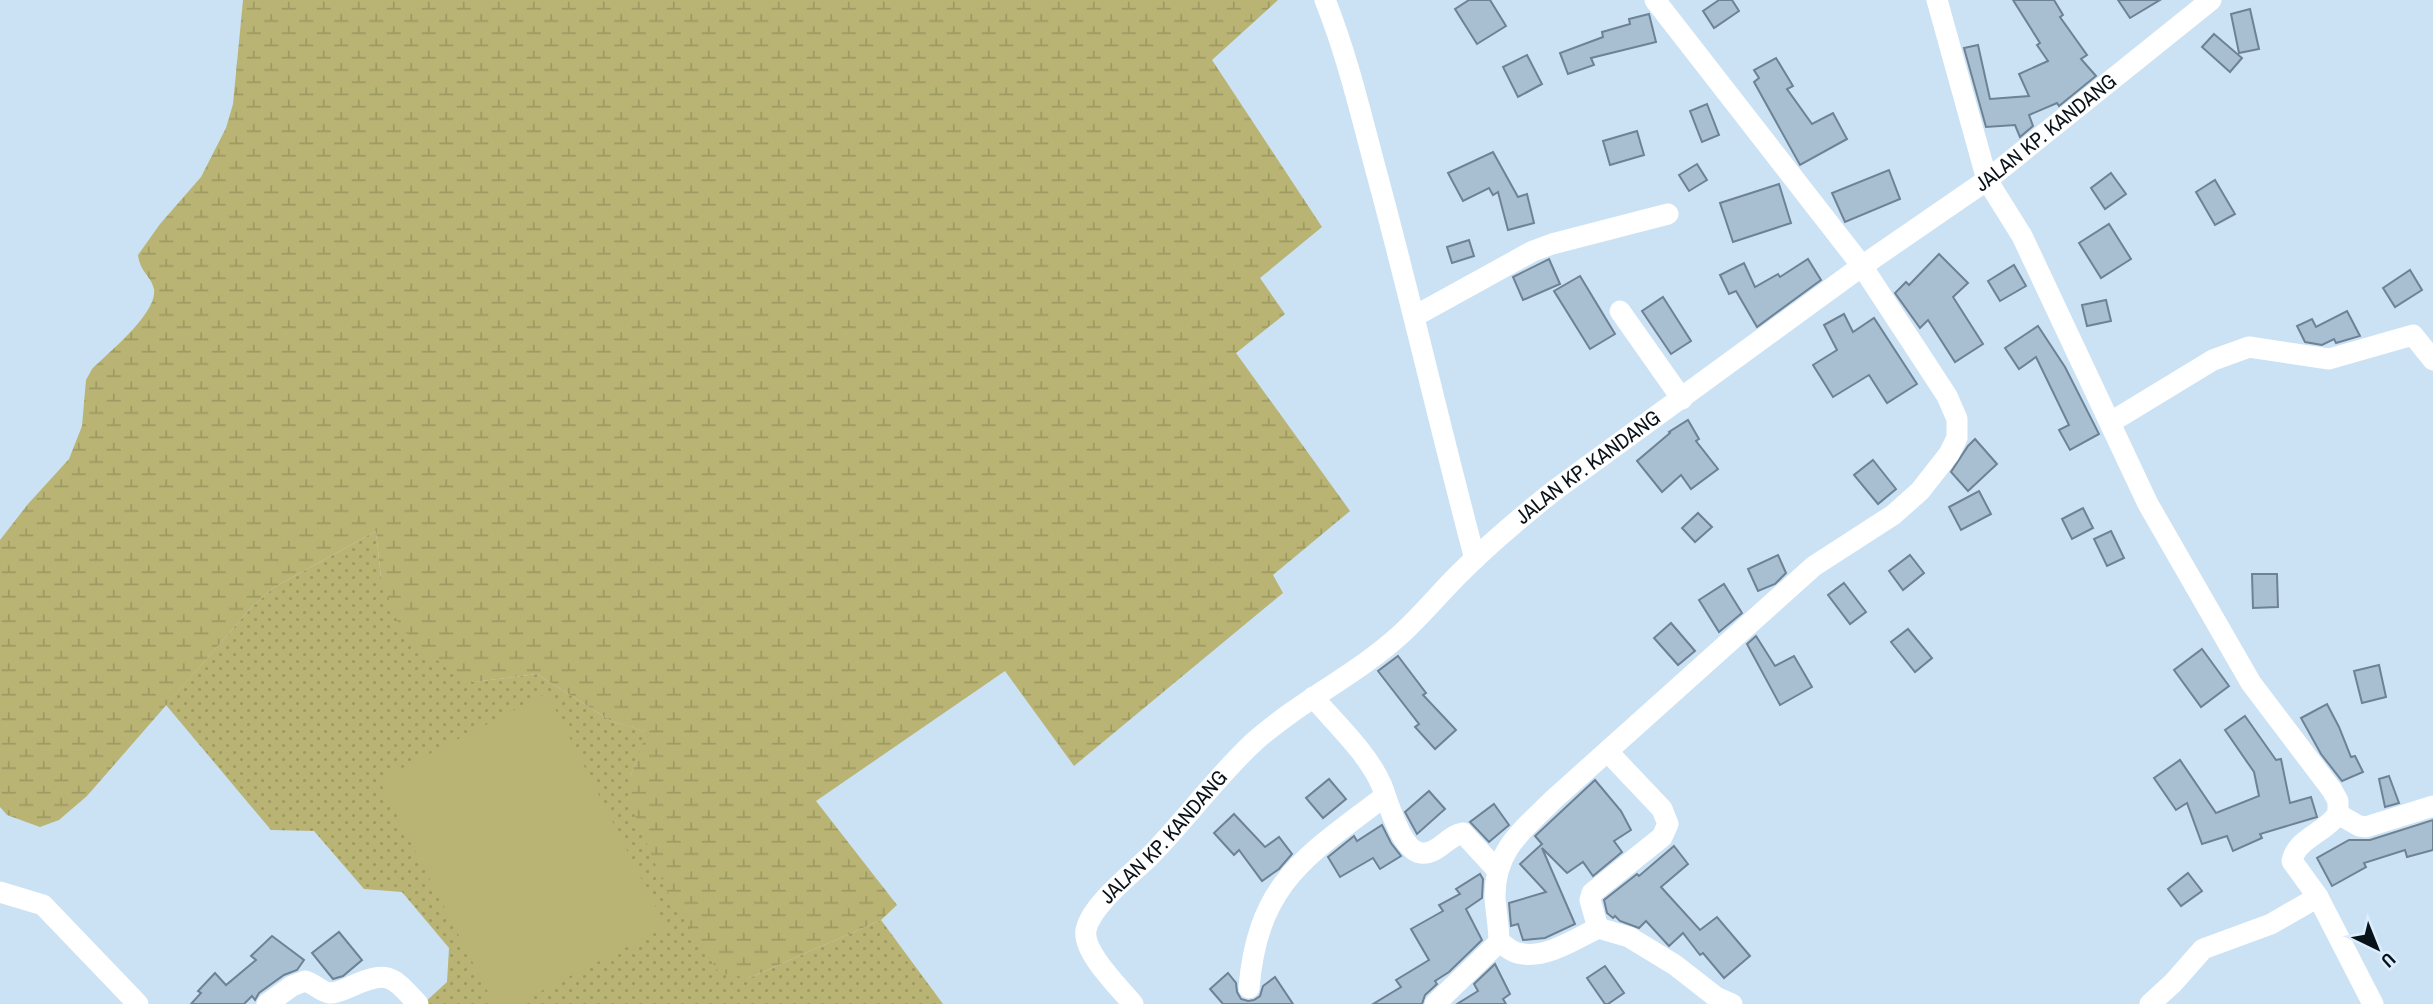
<svg xmlns="http://www.w3.org/2000/svg" width="2433" height="1004" viewBox="0 0 2433 1004" font-family="'Archivo Narrow',sans-serif">
	<style>
		.grass { fill: url(#grass-dots) }
		.wetland { fill: url(#wetland-marsh) }
		.park { fill: #b9b473 }
		.building { fill: #a8bed1; stroke: #6d8294; stroke-width: 2 }
		.lines { fill: none; stroke-linecap: round; stroke-linejoin: round }
		.street { stroke: #fff; stroke-width: 21 }
		.labels { text-anchor: middle; stroke-width: 6; stroke-linejoin: round; paint-order: stroke }
		.street-label { font-size: 21px; fill: #0a1219; stroke: #dceefe }
	</style>
	<defs>
		<pattern id="grass-dots" width="8" height="8" patternUnits="userSpaceOnUse" patternTransform="scale(1.75)"><rect width="8" height="8" fill="#b9b473"/><path d="M2 2h.1M6 6h.1" fill="none" stroke="#9e9a63" stroke-width="1.8" stroke-linecap="round"/></pattern>
		<pattern id="wetland-marsh" width="20" height="14" patternUnits="userSpaceOnUse" patternTransform="scale(1.75)"><rect width="20" height="14" fill="#b9b473"/><path d="M1 5h8M5 5V1M11 12h8M15 12V8" fill="none" stroke="#9e9a63"/></pattern>
	</defs>
	<rect width="100%" height="100%" fill="#cbe2f5"/>
	<path class="grass" d="M 376,531 L 381,578 L 473,682 L 537,674 L 611,721 L 648,732 L 631,775 L 749,978 L 881,920 L 943,1004 L 423,1004 L 447,982 L 449,948 L 402,892 L 364,889 L 314,831 L 271,830 L 166,705 L 250,609 L 273,588 Z"/>
	<path class="wetland" d="M 243,0 L 1278,0 L 1212,60 L 1322,227 L 1260,278 L 1285,314 L 1236,353 L 1350,511 L 1273,575 L 1283,593 L 1074,766 L 1005,671 L 816,801 L 897,905 L 881,920 L 749,978 L 719,973 L 666,890 L 629,801 L 631,775 L 647,732 L 611,721 L 537,674 L 473,682 L 430,656 L 400,627 L 394,613 L 381,578 L 376,531 L 273,588 L 250,609 L 87,796 L 59,820 L 40,827 L 7,815 L 0,807 L 0,540 L 28,504 L 69,459 L 82,426 L 86,380 L 92,369 C 108,353 158,313 154,289 C 151,276 140,272 138,255 L 160,224 L 201,177 L 226,128 L 233,104 Z"/>
	<path class="park" d="M 547,693 L 666,927 L 516,1004 L 494,1004 L 379,780 Z"/>
	<g class="building">
		<path d="M 1469,0 L 1490,0 L 1506,26 L 1477,44 L 1455,9 Z"/>
		<path d="M 1719,0 L 1732,0 L 1739,11 L 1714,28 L 1703,11 Z"/>
		<path d="M 2013,0 L 2054,0 L 2063,15 L 2060,17 L 2087,55 L 2081,59 L 2096,76 L 2059,106 L 2057,103 L 2029,115 L 2033,126 L 2020,137 L 2015,125 L 1986,127 L 1964,48 L 1978,45 L 1990,99 L 2029,96 L 2019,74 L 2048,61 L 2037,45 L 2040,43 Z"/>
		<path d="M 2118,0 L 2160,0 L 2130,18 Z"/>
		<path d="M 2250,9 L 2259,49 L 2239,53 L 2231,14 Z"/>
		<path d="M 1649,14 L 1656,42 L 1591,58 L 1594,65 L 1568,74 L 1560,53 L 1603,37 L 1602,32 L 1630,24 L 1629,19 Z"/>
		<path d="M 2214,34 L 2242,58 L 2230,72 L 2202,47 Z"/>
		<path d="M 1527,55 L 1542,84 L 1518,97 L 1503,67 Z"/>
		<path d="M 1776,58 L 1793,86 L 1787,89 L 1812,124 L 1833,113 L 1847,139 L 1800,165 L 1754,82 L 1759,78 L 1754,70 Z"/>
		<path d="M 1707,104 L 1719,135 L 1702,142 L 1690,111 Z"/>
		<path d="M 1637,131 L 1644,155 L 1610,165 L 1603,141 Z"/>
		<path d="M 1493,152 L 1518,197 L 1527,194 L 1534,223 L 1508,230 L 1498,192 L 1493,195 L 1489,188 L 1463,201 L 1448,173 Z"/>
		<path d="M 1697,164 L 1707,180 L 1689,191 L 1679,175 Z"/>
		<path d="M 1889,170 L 1900,199 L 1845,222 L 1832,193 Z"/>
		<path d="M 2111,173 L 2126,194 L 2105,209 L 2091,188 Z"/>
		<path d="M 2215,180 L 2235,214 L 2215,225 L 2196,192 Z"/>
		<path d="M 1779,184 L 1791,223 L 1733,242 L 1720,203 Z"/>
		<path d="M 2109,224 L 2131,259 L 2101,278 L 2079,243 Z"/>
		<path d="M 1469,240 L 1474,256 L 1452,263 L 1447,247 Z"/>
		<path d="M 1939,254 L 1968,283 L 1953,297 L 1983,344 L 1955,362 L 1928,320 L 1920,328 L 1895,293 L 1906,282 L 1909,285 Z"/>
		<path d="M 1549,259 L 1560,284 L 1523,300 L 1513,277 Z"/>
		<path d="M 1808,259 L 1821,280 L 1757,327 L 1736,291 L 1729,294 L 1720,275 L 1744,263 L 1755,287 L 1778,274 L 1780,277 Z"/>
		<path d="M 2014,265 L 2026,286 L 2000,301 L 1988,281 Z"/>
		<path d="M 2410,270 L 2422,290 L 2395,307 L 2383,288 Z"/>
		<path d="M 1580,276 L 1615,334 L 1590,349 L 1554,291 Z"/>
		<path d="M 1663,297 L 1691,341 L 1671,354 L 1642,311 Z"/>
		<path d="M 2106,300 L 2111,321 L 2087,326 L 2082,305 Z"/>
		<path d="M 2347,311 L 2360,336 L 2336,343 L 2334,339 L 2322,345 L 2305,342 L 2297,326 L 2312,319 L 2316,327 Z"/>
		<path d="M 1844,314 L 1853,332 L 1874,318 L 1917,384 L 1887,403 L 1869,375 L 1833,397 L 1813,365 L 1837,350 L 1824,325 Z"/>
		<path d="M 2038,326 L 2065,367 L 2099,434 L 2070,450 L 2059,430 L 2069,425 L 2036,357 L 2019,369 L 2005,348 Z"/>
		<path d="M 1688,420 L 1699,439 L 1696,441 L 1718,469 L 1691,489 L 1681,475 L 1662,492 L 1637,461 L 1670,433 L 1669,432 Z"/>
		<path d="M 1975,439 L 1997,464 L 1968,491 L 1951,472 L 1968,446 Z"/>
		<path d="M 1873,460 L 1896,489 L 1878,504 L 1854,475 Z"/>
		<path d="M 1979,491 L 1991,514 L 1961,530 L 1949,507 Z"/>
		<path d="M 2083,508 L 2093,528 L 2072,539 L 2062,519 Z"/>
		<path d="M 1698,513 L 1712,527 L 1695,542 L 1682,528 Z"/>
		<path d="M 2111,531 L 2124,558 L 2107,566 L 2094,539 Z"/>
		<path d="M 1778,555 L 1786,573 L 1775,584 L 1758,591 L 1748,569 Z"/>
		<path d="M 1910,555 L 1924,573 L 1903,590 L 1889,571 Z"/>
		<path d="M 2252,574 L 2277,574 L 2278,607 L 2253,608 Z"/>
		<path d="M 1844,583 L 1866,612 L 1850,624 L 1828,595 Z"/>
		<path d="M 1724,584 L 1742,613 L 1719,632 L 1699,600 Z"/>
		<path d="M 1671,623 L 1695,651 L 1678,665 L 1654,638 Z"/>
		<path d="M 1908,629 L 1932,658 L 1915,672 L 1891,642 Z"/>
		<path d="M 1756,636 L 1775,666 L 1794,656 L 1812,687 L 1780,705 L 1747,644 Z"/>
		<path d="M 2202,649 L 2229,686 L 2201,707 L 2174,670 Z"/>
		<path d="M 1398,656 L 1426,693 L 1423,695 L 1456,730 L 1435,749 L 1415,727 L 1419,724 L 1378,671 Z"/>
		<path d="M 2379,665 L 2386,697 L 2362,703 L 2354,671 Z"/>
		<path d="M 2327,704 L 2339,727 L 2351,757 L 2355,756 L 2363,772 L 2342,781 L 2321,754 L 2301,718 Z"/>
		<path d="M 2245,716 L 2276,760 L 2281,759 L 2290,803 L 2311,797 L 2317,817 L 2260,834 L 2262,838 L 2233,851 L 2227,836 L 2202,844 L 2187,803 L 2176,810 L 2154,778 L 2180,760 L 2216,813 L 2259,796 L 2254,772 L 2225,730 Z"/>
		<path d="M 2389,776 L 2399,803 L 2385,807 L 2379,779 Z"/>
		<path d="M 1329,779 L 1346,799 L 1323,818 L 1306,798 Z"/>
		<path d="M 1595,780 L 1621,811 L 1631,830 L 1614,841 L 1622,852 L 1593,876 L 1583,862 L 1567,873 L 1542,848 L 1575,924 L 1545,938 L 1523,940 L 1518,924 L 1511,926 L 1509,903 L 1546,892 L 1520,864 L 1542,844 L 1535,836 Z"/>
		<path d="M 1429,791 L 1445,809 L 1417,834 L 1405,812 Z"/>
		<path d="M 1494,804 L 1509,825 L 1489,842 L 1470,822 Z"/>
		<path d="M 1234,814 L 1265,847 L 1279,837 L 1292,854 L 1279,869 L 1262,881 L 1239,850 L 1234,855 L 1214,833 Z"/>
		<path d="M 2433,820 L 2433,850 L 2407,857 L 2405,850 L 2364,863 L 2366,867 L 2332,886 L 2317,858 L 2349,840 L 2370,840 Z"/>
		<path d="M 1382,825 L 1391,843 L 1401,856 L 1380,869 L 1373,858 L 1340,877 L 1328,857 L 1354,836 L 1357,841 Z"/>
		<path d="M 1674,846 L 1688,864 L 1661,887 L 1700,930 L 1717,917 L 1750,956 L 1724,978 L 1703,953 L 1700,955 L 1683,933 L 1669,946 L 1646,921 L 1639,928 L 1620,921 L 1615,916 L 1613,918 L 1607,913 L 1604,900 L 1637,874 L 1639,876 Z"/>
		<path d="M 2188,873 L 2202,891 L 2181,906 L 2168,889 Z"/>
		<path d="M 1480,874 L 1483,879 L 1482,898 L 1466,909 L 1482,940 L 1449,972 L 1435,981 L 1437,984 L 1425,995 L 1422,1004 L 1373,1004 L 1401,987 L 1396,980 L 1429,960 L 1411,929 L 1443,911 L 1439,905 L 1460,894 L 1456,889 Z"/>
		<path d="M 339,932 L 362,960 L 343,976 L 333,979 L 312,953 Z"/>
		<path d="M 272,936 L 304,960 L 297,970 L 284,975 L 259,993 L 255,1000 L 252,996 L 244,1004 L 191,1004 L 201,993 L 198,991 L 215,973 L 226,985 L 256,960 L 251,956 Z"/>
		<path d="M 1495,964 L 1510,994 L 1503,999 L 1506,1004 L 1457,1004 L 1478,991 L 1474,984 Z"/>
		<path d="M 1605,966 L 1624,993 L 1608,1004 L 1605,1004 L 1587,978 Z"/>
		<path d="M 1228,973 L 1236,983 L 1237,992 L 1241,999 L 1248,1001 L 1254,1000 L 1260,996 L 1263,986 L 1275,977 L 1293,1004 L 1223,1004 L 1210,989 Z"/>
	</g>
	<g class="lines">
		<g class="street">
			<path d="M 1325,0 C 1348,57 1362,119 1378,178 C 1412,304 1441,432 1475,559"/>
			<path d="M 1937,0 L 1987,180 L 2022,236 L 2148,504 L 2251,683 L 2332,790 L 2338,801 L 2338,814 L 2359,826 L 2366,827 L 2433,806"/>
			<path d="M 1620,311 L 1682,399"/>
			<path d="M 1415,316 L 1533,251 L 1552,244 L 1668,214"/>
			<path d="M 2111,422 L 2213,360 L 2249,347 L 2329,359 L 2413,335 L 2433,360"/>
			<path d="M 1313,697 C 1336,724 1368,753 1382,786 C 1388,803 1402,851 1421,853 C 1438,855 1448,835 1463,833 L 1497,870"/>
			<path d="M 2338,814 C 2325,833 2296,839 2292,861 L 2318,897 L 2373,1004"/>
			<path d="M 0,892 L 43,905 L 138,1004"/>
			<path d="M 1598,928 L 1590,900 L 1592,893 L 1662,837 L 1668,824 L 1662,809 L 1608,752"/>
			<path d="M 1499,942 C 1505,945 1511,952 1518,953 C 1544,960 1576,939 1598,928 L 1629,937 L 1675,965 L 1716,997 L 1732,1004"/>
			<path d="M 1249,988 C 1258,881 1307,856 1385,796"/>
			<path d="M 267,1004 L 292,986 L 305,981 C 314,983 321,992 330,993 C 337,993 345,989 352,986 C 389,970 392,976 418,1004"/>
			<path id="s1" d="M 1133,1004 C 1120,988 1082,952 1086,930 C 1091,905 1133,873 1151,855 C 1187,818 1217,776 1255,741 C 1300,701 1356,675 1400,635 C 1421,616 1439,594 1459,574 C 1489,544 1521,517 1555,490 L 1862,266 L 1987,180 L 2211,0"/>
			<path d="M 1435,1004 L 1499,942 C 1499,927 1496,913 1495,898 C 1494,850 1523,830 1554,799 L 1814,566 L 1893,515 L 1920,491 L 1949,454 L 1957,438 L 1957,419 L 1947,396 L 1862,266 L 1655,0"/>
			<path d="M 2150,1004 L 2173,983 L 2203,949 L 2271,924 L 2318,897"/>
		</g>
	</g>
	<g class="labels">
		<g class="street-label">
			<text dy="7" stroke="none"><textPath href="#s1" startOffset="1344">JALAN KP. KANDANG</textPath></text>
			<text dy="7" stroke="none"><textPath href="#s1" startOffset="777">JALAN KP. KANDANG</textPath></text>
			<text dy="7" stroke="none"><textPath href="#s1" startOffset="212">JALAN KP. KANDANG</textPath></text>
		</g>
	</g>
	<g transform="translate(2377 948) rotate(137)" stroke="#dceefe" stroke-width="5" paint-order="stroke">
	<path d="M0-5L12 26L0 18L-12 26Z" fill="#0a1219"/>
	<text y="-10" font-size="19" font-weight="bold" text-anchor="middle" fill="#0a1219">U</text>
	</g>
</svg>
